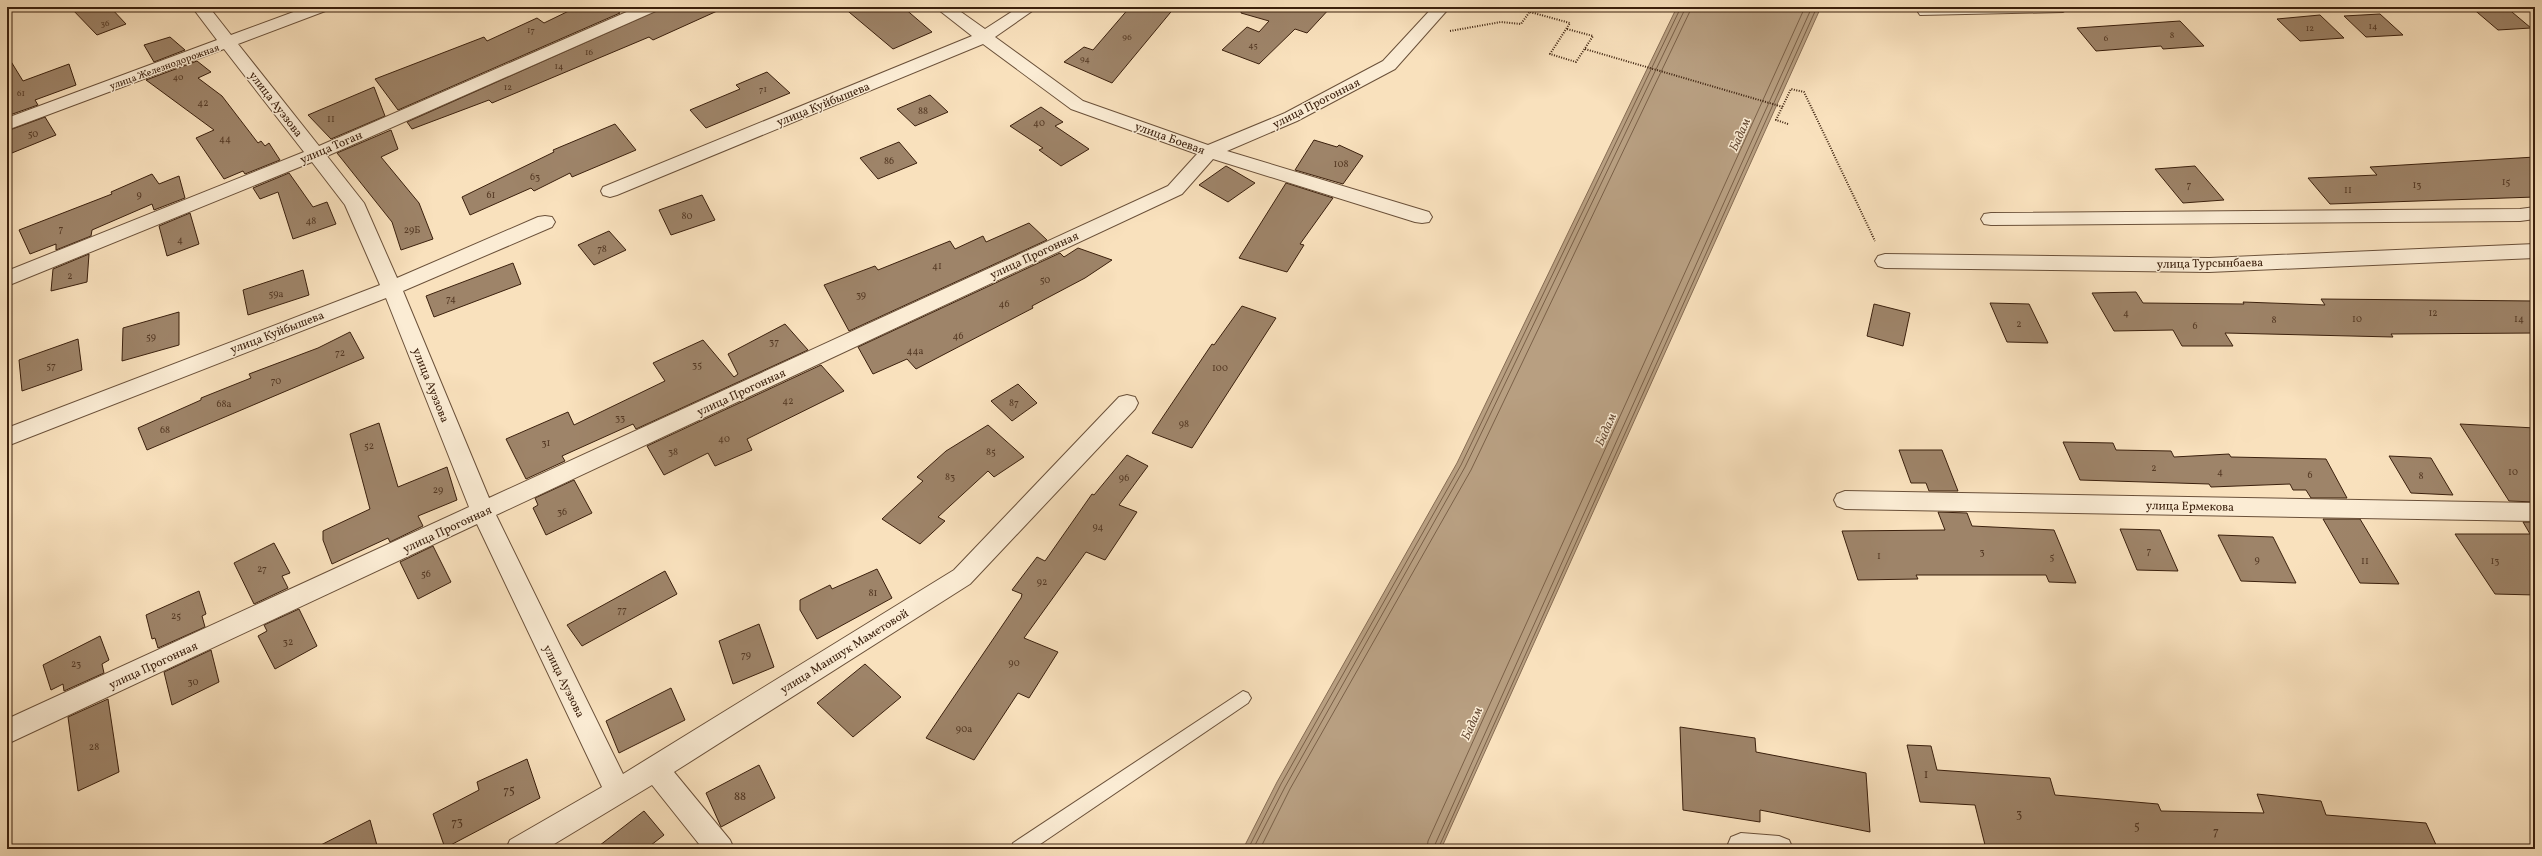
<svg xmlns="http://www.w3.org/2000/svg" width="2542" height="856" viewBox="0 0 2542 856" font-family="Vollkorn,serif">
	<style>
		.water { fill: #b89f81; stroke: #866c53 }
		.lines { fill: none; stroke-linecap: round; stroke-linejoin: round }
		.shore { stroke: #7a6047; stroke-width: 1 }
		.building { fill: #9e8469; stroke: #3b200d }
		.service-casing { stroke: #6a5039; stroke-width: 2 }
		.minor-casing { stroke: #6a5039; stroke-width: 2 }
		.path { stroke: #3b200d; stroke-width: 2; stroke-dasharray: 1 1.5; stroke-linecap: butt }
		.service { fill: #fbecd4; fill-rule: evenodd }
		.minor { fill: #fbecd4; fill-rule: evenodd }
		.labels { text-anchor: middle; stroke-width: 3; stroke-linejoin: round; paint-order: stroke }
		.far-number-label { font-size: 9px; fill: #543924 }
		.far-street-label { font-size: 10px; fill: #3b200d; stroke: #fbecd4 }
		.number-label { font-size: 10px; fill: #543924 }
		.street-label { font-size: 12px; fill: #3b200d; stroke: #fbecd4 }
		.near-number-label { font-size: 12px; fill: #543924 }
		.water-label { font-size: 13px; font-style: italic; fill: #674c36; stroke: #fbecd4 }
	</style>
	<rect width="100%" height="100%" fill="#f9e1bd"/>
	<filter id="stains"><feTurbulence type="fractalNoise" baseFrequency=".005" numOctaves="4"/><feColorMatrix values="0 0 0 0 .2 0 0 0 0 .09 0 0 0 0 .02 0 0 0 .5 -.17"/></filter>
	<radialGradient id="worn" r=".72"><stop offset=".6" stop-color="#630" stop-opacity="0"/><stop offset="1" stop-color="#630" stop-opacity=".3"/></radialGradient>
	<path class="water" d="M 1677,7 L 1821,7 L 1441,849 L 1243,849 L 1277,782 L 1457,463 Z"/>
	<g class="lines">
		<g class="shore">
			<path d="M 1248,849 L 1281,784 L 1461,465 L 1681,7"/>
			<path d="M 1253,849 L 1285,787 L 1465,467 L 1686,7"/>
			<path d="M 1260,849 L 1290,789 L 1471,470 L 1692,7"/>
			<path d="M 1427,849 L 1428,841 L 1805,7"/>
			<path d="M 1433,849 L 1812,7"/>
			<path d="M 1438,849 L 1817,7"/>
		</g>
	</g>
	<g class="building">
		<path d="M 70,7 L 110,7 L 126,24 L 97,35 Z"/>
		<path d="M 577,7 L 611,7 L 620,13 L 398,110 L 375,79 L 484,37 L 487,41 L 537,18 L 544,23 Z"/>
		<path d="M 665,7 L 726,7 L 653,40 L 649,37 L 492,103 L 489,100 L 412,129 L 407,122 Z"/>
		<path d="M 843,7 L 903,7 L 932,32 L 893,49 Z"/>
		<path d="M 1130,7 L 1175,7 L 1112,83 L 1064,62 L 1084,47 L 1093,50 Z"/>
		<path d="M 1242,7 L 1331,7 L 1307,33 L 1295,29 L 1259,64 L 1222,50 L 1247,27 L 1259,32 L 1269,21 L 1241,13 Z"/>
		<path d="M 2471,7 L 2506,7 L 2531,28 L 2498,30 Z"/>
		<path d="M 2380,14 L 2403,35 L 2366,37 L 2344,16 Z"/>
		<path d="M 2320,15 L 2344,38 L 2300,41 L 2277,19 Z"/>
		<path d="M 2180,21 L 2204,46 L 2163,49 L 2161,46 L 2096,51 L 2077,28 Z"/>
		<path d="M 170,37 L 185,50 L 154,62 L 144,45 Z"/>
		<path d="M 7,55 L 23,81 L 69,64 L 76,85 L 35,100 L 38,105 L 7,116 Z"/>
		<path d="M 197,61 L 211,72 L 198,78 L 222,96 L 258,143 L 261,141 L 265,146 L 269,143 L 280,160 L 245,174 L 243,171 L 224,179 L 196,138 L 214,130 L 146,80 Z"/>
		<path d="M 767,72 L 790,93 L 706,128 L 690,110 L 740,89 L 736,85 Z"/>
		<path d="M 374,87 L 385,116 L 331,139 L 308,115 Z"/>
		<path d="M 930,95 L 948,112 L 915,126 L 897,109 Z"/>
		<path d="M 1041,107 L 1063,122 L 1055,126 L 1089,149 L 1061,166 L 1039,150 L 1043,148 L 1010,126 Z"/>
		<path d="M 45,117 L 56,135 L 7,155 L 7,131 Z"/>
		<path d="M 615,124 L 636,150 L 572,177 L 570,173 L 534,191 L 531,188 L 470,215 L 462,197 L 554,152 L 553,150 Z"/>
		<path d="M 391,130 L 398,149 L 381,157 L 419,203 L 433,239 L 401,250 L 392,222 L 337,153 Z"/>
		<path d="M 1314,140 L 1337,147 L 1339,145 L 1363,156 L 1343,184 L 1295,170 Z"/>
		<path d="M 899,142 L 917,163 L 878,179 L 860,158 Z"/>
		<path d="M 2535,157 L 2535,197 L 2330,204 L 2308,178 L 2377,175 L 2370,167 Z"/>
		<path d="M 1226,166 L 1255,183 L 1228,202 L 1199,185 Z"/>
		<path d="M 2195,166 L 2224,200 L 2183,203 L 2155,169 Z"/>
		<path d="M 289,173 L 313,207 L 327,202 L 336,224 L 293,239 L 278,192 L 260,199 L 253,188 Z"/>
		<path d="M 152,174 L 159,184 L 179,176 L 185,198 L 154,210 L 152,204 L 92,230 L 91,236 L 56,250 L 56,244 L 30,254 L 19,230 L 112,194 L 111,192 Z"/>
		<path d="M 1286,183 L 1333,198 L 1300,244 L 1304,245 L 1287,272 L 1239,258 Z"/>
		<path d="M 702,195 L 715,220 L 671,235 L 659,210 Z"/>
		<path d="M 190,213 L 199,244 L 167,256 L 159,226 Z"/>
		<path d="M 1029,223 L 1047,240 L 849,331 L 824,285 L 875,266 L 878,270 L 950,241 L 955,249 L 983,236 L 986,242 Z"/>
		<path d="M 609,231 L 626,250 L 594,265 L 578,245 Z"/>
		<path d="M 1078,248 L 1112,260 L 1085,278 L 1032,306 L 1033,308 L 916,369 L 907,359 L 873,374 L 858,347 L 1060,253 L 1064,257 Z"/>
		<path d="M 89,254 L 87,282 L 51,291 L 53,269 Z"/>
		<path d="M 513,263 L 521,284 L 434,317 L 426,296 Z"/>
		<path d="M 303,270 L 309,295 L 248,315 L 243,290 Z"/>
		<path d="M 2136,292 L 2143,303 L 2244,304 L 2243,302 L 2325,305 L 2321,299 L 2535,301 L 2535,333 L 2391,334 L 2393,337 L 2225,333 L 2233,346 L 2182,346 L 2173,330 L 2114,331 L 2092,293 Z"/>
		<path d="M 1990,303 L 2029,304 L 2048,343 L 2007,342 Z"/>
		<path d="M 1874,304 L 1910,313 L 1903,346 L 1867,336 Z"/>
		<path d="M 1242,306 L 1276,318 L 1192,448 L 1152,433 L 1212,344 L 1214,345 Z"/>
		<path d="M 179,312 L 179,345 L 122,361 L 123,328 Z"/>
		<path d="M 785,324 L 808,350 L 636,429 L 633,424 L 562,456 L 565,461 L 526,479 L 506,439 L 568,412 L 574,425 L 665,381 L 653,363 L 703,340 L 734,377 L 738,374 L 728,354 Z"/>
		<path d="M 350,332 L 364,358 L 147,450 L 138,428 L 201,400 L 201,398 L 251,378 L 249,374 L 318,348 Z"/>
		<path d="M 78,339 L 82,370 L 22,391 L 19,360 Z"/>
		<path d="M 821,365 L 844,391 L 747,439 L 752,450 L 715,466 L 708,453 L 664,475 L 647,446 Z"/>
		<path d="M 1018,384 L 1037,403 L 1012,421 L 991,401 Z"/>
		<path d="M 379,423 L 398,487 L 447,467 L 457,500 L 418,516 L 423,526 L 390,542 L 388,538 L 332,564 L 323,540 L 323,531 L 370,509 L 350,434 Z"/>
		<path d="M 2460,424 L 2535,428 L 2535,502 L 2509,501 Z"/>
		<path d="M 988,425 L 1024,457 L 994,477 L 988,471 L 938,517 L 945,521 L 920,544 L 882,519 L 923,481 L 917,477 L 946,451 Z"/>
		<path d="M 2063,442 L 2113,443 L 2116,450 L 2171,451 L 2174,457 L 2229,454 L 2231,457 L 2326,459 L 2347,498 L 2311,498 L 2306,490 L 2293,490 L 2290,484 L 2211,487 L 2209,484 L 2080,480 Z"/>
		<path d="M 1899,450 L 1942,450 L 1958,491 L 1929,491 L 1926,483 L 1911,483 Z"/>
		<path d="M 1127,455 L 1148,466 L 1119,505 L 1137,512 L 1105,560 L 1086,552 L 1024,638 L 1058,652 L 1029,698 L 1018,693 L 974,760 L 926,738 L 1021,598 L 1022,594 L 1012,590 L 1037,557 L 1045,561 L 1092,494 L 1094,495 Z"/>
		<path d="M 2389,456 L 2431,458 L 2453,495 L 2411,493 Z"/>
		<path d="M 574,480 L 592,513 L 546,535 L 533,508 L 538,505 L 535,498 Z"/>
		<path d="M 1938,512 L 1967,513 L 1972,526 L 2054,530 L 2076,583 L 2049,582 L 2046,575 L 1916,575 L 1918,579 L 1858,580 L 1842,531 L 1945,530 Z"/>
		<path d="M 2323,519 L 2360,519 L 2399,584 L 2360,583 Z"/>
		<path d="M 2523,522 L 2535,522 L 2535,595 L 2495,594 L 2455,534 L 2530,534 Z"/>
		<path d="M 2120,529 L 2160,530 L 2178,571 L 2137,570 Z"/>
		<path d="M 2218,535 L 2273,537 L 2296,583 L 2241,581 Z"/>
		<path d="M 274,543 L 290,573 L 282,576 L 288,588 L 254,604 L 234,563 Z"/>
		<path d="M 433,546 L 451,582 L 418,599 L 400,562 Z"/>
		<path d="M 877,569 L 892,598 L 817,639 L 800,610 L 800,600 L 830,585 L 832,589 Z"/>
		<path d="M 665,571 L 677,594 L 582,646 L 567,625 Z"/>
		<path d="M 199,591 L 206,614 L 202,616 L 205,627 L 158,648 L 155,638 L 152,639 L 146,615 Z"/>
		<path d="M 299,609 L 317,646 L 275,669 L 258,636 L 267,631 L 264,625 Z"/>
		<path d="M 759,624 L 774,667 L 733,684 L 719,641 Z"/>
		<path d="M 100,636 L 109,660 L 102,664 L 104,673 L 64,691 L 63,684 L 51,690 L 43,665 Z"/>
		<path d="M 211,650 L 219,682 L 172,705 L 164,672 Z"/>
		<path d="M 865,664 L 901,697 L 853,737 L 817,703 Z"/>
		<path d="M 671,688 L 685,720 L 619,753 L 606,721 Z"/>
		<path d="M 108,699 L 119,772 L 78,791 L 68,717 Z"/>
		<path d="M 1680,727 L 1755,738 L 1756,752 L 1866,773 L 1870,832 L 1760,810 L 1760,822 L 1683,810 Z"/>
		<path d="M 1907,745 L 1931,746 L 1937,770 L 2050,778 L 2055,795 L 2158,804 L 2161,811 L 2264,813 L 2257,794 L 2321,801 L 2326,815 L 2426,823 L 2438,849 L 1986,849 L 1975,805 L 1920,802 Z"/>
		<path d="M 527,759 L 540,798 L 445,848 L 433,814 L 479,790 L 477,782 Z"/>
		<path d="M 759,765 L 775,798 L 721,827 L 706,793 Z"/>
		<path d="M 644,811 L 664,835 L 646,849 L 595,849 Z"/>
		<path d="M 370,820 L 378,849 L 313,849 Z"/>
	</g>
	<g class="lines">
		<g class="service-casing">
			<path id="service" d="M 1243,691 L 1248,693 L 1251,698 L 1248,703 L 1033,849 L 1011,849 L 1013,843 Z"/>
		</g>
		<g class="minor-casing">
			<g id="minor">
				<path d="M 192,7 L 209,7 L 231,35 L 307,7 L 330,7 L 328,10 L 238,44 L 319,146 L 638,7 L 660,7 L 658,10 L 327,156 L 364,203 L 397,278 L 538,217 L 545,216 L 552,217 L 555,222 L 552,227 L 403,291 L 489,498 L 1168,186 L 1197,154 L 1071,109 L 983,44 L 617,195 L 610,197 L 603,195 L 601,191 L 603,187 L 972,36 L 935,7 L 954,7 L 985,29 L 1019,7 L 1038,7 L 995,37 L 1083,101 L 1208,145 L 1285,113 L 1383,61 L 1433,7 L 1450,7 L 1395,69 L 1297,121 L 1227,151 L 1429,212 L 1432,217 L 1429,222 L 1422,223 L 1415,222 L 1213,159 L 1182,194 L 496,515 L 623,774 L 954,570 L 1119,397 L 1127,395 L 1135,397 L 1138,403 L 1135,409 L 970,584 L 674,772 L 730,840 L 734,849 L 703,849 L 652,785 L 546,849 L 506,849 L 510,840 L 602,787 L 477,524 L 7,744 L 7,719 L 469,507 L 386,298 L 7,446 L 7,428 L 380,285 L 345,205 L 312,162 L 7,286 L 7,271 L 304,152 L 224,49 L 7,130 L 7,118 L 217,40 Z"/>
				<path d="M 1926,7 L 2071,7 L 2063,12 L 1920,15 L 1918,12 Z"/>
				<path d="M 2535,207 L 2535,219 L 2520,221 L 1991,225 L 1984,224 L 1981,219 L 1984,214 L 1991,213 L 2520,209 Z"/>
				<path d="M 2535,244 L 2535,258 L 2209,272 L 1885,268 L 1878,266 L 1875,261 L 1878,256 L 1885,254 L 2209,258 Z"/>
				<path d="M 1845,491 L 2535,503 L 2535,521 L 1845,509 L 1837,506 L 1834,500 L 1837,494 Z"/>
				<path d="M 1741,833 L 1779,836 L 1789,840 L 1793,849 L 1726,849 L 1731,837 Z"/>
			</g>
		</g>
		<g class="path">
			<path d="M 1530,12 L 1570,23 L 1550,54 L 1576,62 L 1593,36 L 1567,29"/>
			<path d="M 1450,31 L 1501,22 L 1521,24 L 1533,7"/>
			<path d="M 1585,49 L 1783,107"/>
			<path d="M 1788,124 L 1776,120 L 1791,89 L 1804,92 L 1875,241"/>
		</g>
		<use href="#service" class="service"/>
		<use href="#minor" class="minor"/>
	</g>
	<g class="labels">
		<g class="far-number-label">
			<text x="105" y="26">36</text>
			<text x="2373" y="29">14</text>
			<text x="2310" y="31">12</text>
			<text x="531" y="33">17</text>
			<text x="2172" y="38">8</text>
			<text x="1127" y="40">96</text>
			<text x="2106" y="41">6</text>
			<text x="1253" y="48">45</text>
			<text x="589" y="55">16</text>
			<text x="1085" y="62">94</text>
			<text x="559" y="69">14</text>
			<text x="178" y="80">40</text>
			<text x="508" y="90">12</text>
			<text x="763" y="92">71</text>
			<text x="21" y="96">61</text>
		</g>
		<g class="far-street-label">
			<text transform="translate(164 66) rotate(-20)" y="4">улица Железнодорожная</text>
		</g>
		<g class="number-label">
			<text x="203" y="106">42</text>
			<text x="923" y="114">88</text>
			<text x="331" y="122">11</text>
			<text x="1039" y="126">40</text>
			<text x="33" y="137">50</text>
			<text x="225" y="142">44</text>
			<text x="889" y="164">86</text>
			<text x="1341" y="167">108</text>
			<text x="535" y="180">63</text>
			<text x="2506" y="185">15</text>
			<text x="2189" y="188">7</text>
			<text x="2417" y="188">13</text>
			<text x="2348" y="193">11</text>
			<text x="139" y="198">9</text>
			<text x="491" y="198">61</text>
			<text x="687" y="219">80</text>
			<text x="311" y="224">48</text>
			<text x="61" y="232">7</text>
			<text x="412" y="233">29Б</text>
			<text x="180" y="243">4</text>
			<text x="602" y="252">78</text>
			<text x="937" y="269">41</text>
			<text x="70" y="279">2</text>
			<text x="1045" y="283">50</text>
			<text x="276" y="297">59а</text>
			<text x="861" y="298">39</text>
			<text x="451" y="302">74</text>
			<text x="1004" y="307">46</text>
			<text x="2126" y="316">4</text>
			<text x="2433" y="316">12</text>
			<text x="2357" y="322">10</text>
			<text x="2519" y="322">14</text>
			<text x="2274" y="323">8</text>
			<text x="2019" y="327">2</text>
			<text x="2195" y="329">6</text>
			<text x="958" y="339">46</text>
			<text x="151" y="340">59</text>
			<text x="774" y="345">37</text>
			<text x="915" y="354">44а</text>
			<text x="340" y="356">72</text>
			<text x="697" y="368">35</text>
			<text x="51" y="369">57</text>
			<text x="1220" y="371">100</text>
			<text x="276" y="384">70</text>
			<text x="788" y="404">42</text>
			<text x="1014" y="406">87</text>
			<text x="224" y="407">68а</text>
			<text x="620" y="421">33</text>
			<text x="1184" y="427">98</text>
			<text x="165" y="433">68</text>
			<text x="724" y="442">40</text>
			<text x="546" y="446">31</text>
			<text x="369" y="449">52</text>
			<text x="673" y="455">38</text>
			<text x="991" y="455">85</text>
			<text x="2154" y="471">2</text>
			<text x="2220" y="475">4</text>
			<text x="2513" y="475">10</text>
			<text x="2310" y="478">6</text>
			<text x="2421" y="479">8</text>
			<text x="950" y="480">83</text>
			<text x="1124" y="481">96</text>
			<text x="438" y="493">29</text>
			<text x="562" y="515">36</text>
			<text x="1098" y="530">94</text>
			<text x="2149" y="554">7</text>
			<text x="1982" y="555">3</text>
			<text x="1879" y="559">1</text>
			<text x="2052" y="560">5</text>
			<text x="2257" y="563">9</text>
			<text x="2365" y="564">11</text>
			<text x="2495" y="564">13</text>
			<text x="262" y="572">27</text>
			<text x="426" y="577">56</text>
			<text x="1042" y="585">92</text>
			<text x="873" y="596">81</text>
			<text x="622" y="613">77</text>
			<text x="176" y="619">25</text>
			<text x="288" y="645">32</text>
			<text x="746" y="658">79</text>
			<text x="1014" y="666">90</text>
			<text x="76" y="667">23</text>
			<text x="193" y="685">30</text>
			<text x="964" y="732">90а</text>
			<text x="94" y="750">28</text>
		</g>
		<g class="street-label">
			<text transform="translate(1316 103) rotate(-27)" y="4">улица Прогонная</text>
			<text transform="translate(276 104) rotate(52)" y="4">улица Ауэзова</text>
			<text transform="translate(823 104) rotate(-22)" y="4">улица Куйбышева</text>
			<text transform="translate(1170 138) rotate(20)" y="4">улица Боевая</text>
			<text transform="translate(331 147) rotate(-23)" y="4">улица Тоган</text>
			<text transform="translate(1034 255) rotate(-25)" y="4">улица Прогонная</text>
			<text transform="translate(2210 263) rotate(-1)" y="4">улица Турсынбаева</text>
			<text transform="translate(277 332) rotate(-21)" y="4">улица Куйбышева</text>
			<text transform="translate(431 385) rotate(68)" y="4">улица Ауэзова</text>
			<text transform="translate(741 392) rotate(-25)" y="4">улица Прогонная</text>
			<text transform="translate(2190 506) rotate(1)" y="4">улица Ермекова</text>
			<text transform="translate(447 529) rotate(-25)" y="4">улица Прогонная</text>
			<text transform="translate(844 651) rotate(-32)" y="4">улица Маншук Маметовой</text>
			<text transform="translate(153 665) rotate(-25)" y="4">улица Прогонная</text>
			<text transform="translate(564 681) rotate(64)" y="4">улица Ауэзова</text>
		</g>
		<g class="near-number-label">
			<text x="1926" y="778">1</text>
			<text x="509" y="794">75</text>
			<text x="740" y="800">88</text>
			<text x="2019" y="818">3</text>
			<text x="457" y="826">73</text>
			<text x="2137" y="830">5</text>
			<text x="2216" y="835">7</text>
		</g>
		<g class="water-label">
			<text transform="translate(1739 134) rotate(-66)" y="5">Бадам</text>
			<text transform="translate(1605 429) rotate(-66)" y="5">Бадам</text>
			<text transform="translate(1471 723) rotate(-66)" y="5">Бадам</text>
		</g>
	</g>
	<rect width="2542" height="856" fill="none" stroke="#f9e1bd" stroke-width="24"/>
	<rect x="8" y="8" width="2526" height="840" fill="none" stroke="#3b200d" stroke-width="2"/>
	<rect x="12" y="12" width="2518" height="832" fill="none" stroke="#3b200d"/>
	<rect width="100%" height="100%" filter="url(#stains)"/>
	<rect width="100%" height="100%" fill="url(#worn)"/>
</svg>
